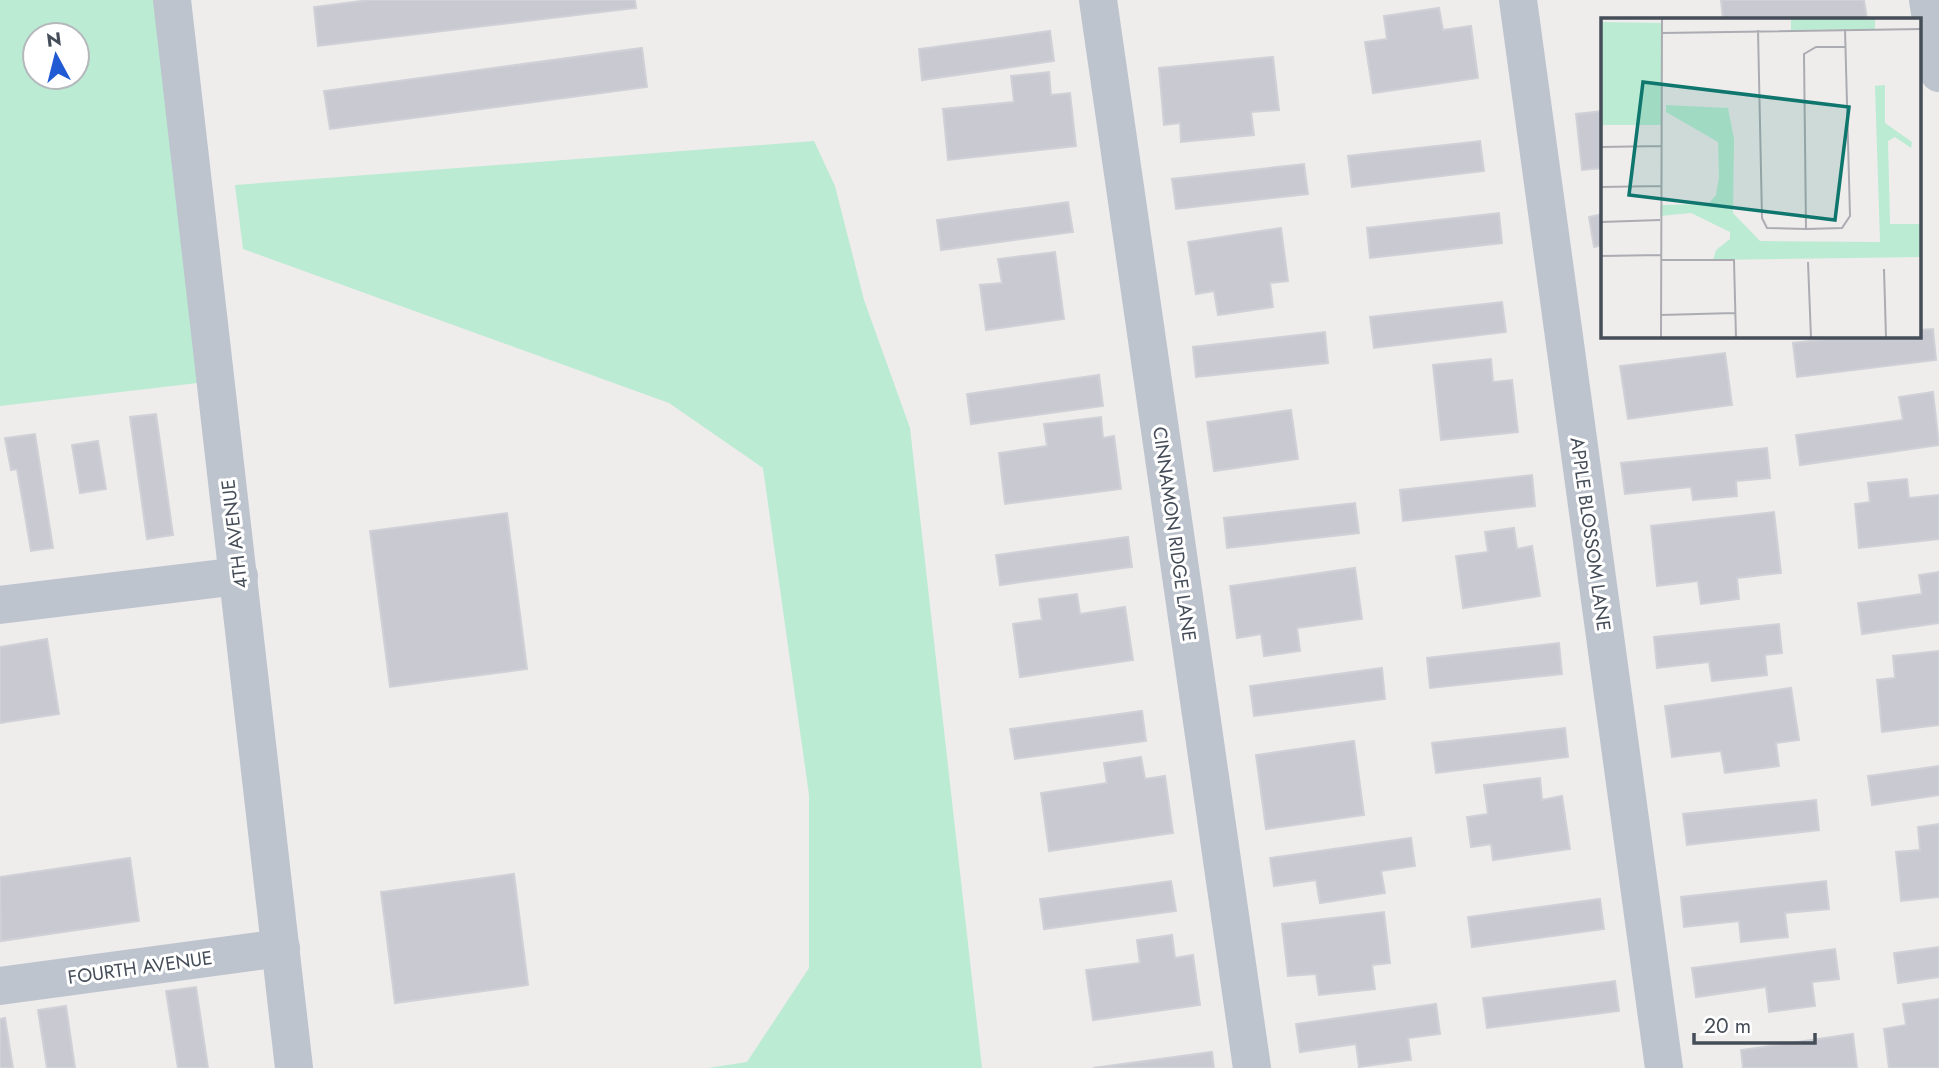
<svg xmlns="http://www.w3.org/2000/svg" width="1939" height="1068" viewBox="0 0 1939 1068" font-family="Jost,sans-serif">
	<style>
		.green { fill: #bbebd3; fill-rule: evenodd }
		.building { fill: #c9cad1; stroke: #d0d1d7; stroke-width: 2 }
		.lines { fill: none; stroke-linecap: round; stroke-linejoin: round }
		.minor { stroke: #bdc4ce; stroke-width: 38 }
		.labels { text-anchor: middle; stroke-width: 6; stroke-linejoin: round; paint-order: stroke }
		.street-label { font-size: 19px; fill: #454d58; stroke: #fff }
		.inset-road { fill: none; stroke: #abacb1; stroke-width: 2 }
		.view { fill: #0f766e; fill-opacity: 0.15; stroke: #0f766e; stroke-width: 3.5 }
		.inset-edge { fill: none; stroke: #454d58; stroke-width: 3.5 }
	</style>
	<rect width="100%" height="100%" fill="#efecec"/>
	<g class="green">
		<path d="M 0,0 L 172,0 L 215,381 L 0,406 ZM 35,35 L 77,35 L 77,77 L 35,77 Z"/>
		<path d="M 814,141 L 835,186 L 864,300 L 910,428 L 982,1068 L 708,1068 L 747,1062 L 809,968 L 809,795 L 763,468 L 669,403 L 243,249 L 235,185 Z"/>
	</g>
	<g class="building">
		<path d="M 369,0 L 635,0 L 636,8 L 318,46 L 314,7 Z"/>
		<path d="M 1721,0 L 1864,0 L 1867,19 L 1723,19 Z"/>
		<path d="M 1439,8 L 1443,30 L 1471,26 L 1478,78 L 1373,93 L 1365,42 L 1387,39 L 1384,16 Z"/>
		<path d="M 1050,31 L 1054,61 L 922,80 L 919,49 Z"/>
		<path d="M 642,48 L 647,87 L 330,129 L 324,91 Z"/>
		<path d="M 1273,57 L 1279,110 L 1251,112 L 1254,135 L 1181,142 L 1180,123 L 1164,125 L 1159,68 Z"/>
		<path d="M 1049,72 L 1051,95 L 1070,93 L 1076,146 L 948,160 L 943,109 L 1014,102 L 1011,76 Z"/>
		<path d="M 1603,111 L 1603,168 L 1582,170 L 1576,114 Z"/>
		<path d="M 1480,141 L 1484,171 L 1352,187 L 1348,156 Z"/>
		<path d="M 1304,164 L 1308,194 L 1176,209 L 1172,179 Z"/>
		<path d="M 1068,202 L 1073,232 L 941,250 L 937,220 Z"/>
		<path d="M 1499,213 L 1502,243 L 1370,258 L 1367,228 Z"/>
		<path d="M 1603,214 L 1603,245 L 1594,247 L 1589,217 Z"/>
		<path d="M 1281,228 L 1288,281 L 1270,283 L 1273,307 L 1218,315 L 1214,291 L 1196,294 L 1188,242 Z"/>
		<path d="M 1055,252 L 1064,319 L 986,330 L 980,285 L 1002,283 L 998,259 Z"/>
		<path d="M 1502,302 L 1506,332 L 1374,348 L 1370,317 Z"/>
		<path d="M 1933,329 L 1936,360 L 1797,377 L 1793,343 L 1827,339 L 1827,336 L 1920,336 L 1920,330 Z"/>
		<path d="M 1325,332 L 1328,363 L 1196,377 L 1193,347 Z"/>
		<path d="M 1725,353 L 1732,405 L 1628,419 L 1620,366 Z"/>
		<path d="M 1491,359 L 1493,382 L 1512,380 L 1518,432 L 1441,440 L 1433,365 Z"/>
		<path d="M 1099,375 L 1103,406 L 971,424 L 967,394 Z"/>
		<path d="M 1933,392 L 1939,445 L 1800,465 L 1796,435 L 1903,420 L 1899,397 Z"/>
		<path d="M 1291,410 L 1298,459 L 1214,471 L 1207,422 Z"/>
		<path d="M 156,414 L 173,535 L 147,539 L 130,417 Z"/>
		<path d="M 1101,417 L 1103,438 L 1114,436 L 1121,489 L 1005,504 L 999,453 L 1047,446 L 1044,424 Z"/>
		<path d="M 35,434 L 53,548 L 31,551 L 17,469 L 11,470 L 5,438 Z"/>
		<path d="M 98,441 L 106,489 L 80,493 L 72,445 Z"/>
		<path d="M 1767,448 L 1770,478 L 1736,481 L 1737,496 L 1693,500 L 1691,487 L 1625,494 L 1621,463 Z"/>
		<path d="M 1532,475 L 1535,506 L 1403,521 L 1400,490 Z"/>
		<path d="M 1907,479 L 1909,498 L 1939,495 L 1939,539 L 1859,548 L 1855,504 L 1870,502 L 1868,483 Z"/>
		<path d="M 1355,503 L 1359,533 L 1227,548 L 1224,518 Z"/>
		<path d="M 1774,512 L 1781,573 L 1737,578 L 1739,599 L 1701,604 L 1698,581 L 1657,586 L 1651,526 Z"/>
		<path d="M 507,513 L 527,669 L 390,687 L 370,531 Z"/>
		<path d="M 1514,528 L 1517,549 L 1532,546 L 1540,596 L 1463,608 L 1456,556 L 1488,552 L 1485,532 Z"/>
		<path d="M 1128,537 L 1132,567 L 1000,585 L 996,555 Z"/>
		<path d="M 1355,568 L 1362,619 L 1297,628 L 1300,651 L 1264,656 L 1261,634 L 1237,638 L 1230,586 Z"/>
		<path d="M 1939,572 L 1939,623 L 1862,634 L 1858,603 L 1922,594 L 1919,575 Z"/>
		<path d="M 1077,594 L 1080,614 L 1125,607 L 1133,660 L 1020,677 L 1013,624 L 1042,620 L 1039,599 Z"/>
		<path d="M 1779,624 L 1782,653 L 1765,655 L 1767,675 L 1712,681 L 1709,662 L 1657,668 L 1654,637 Z"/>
		<path d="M 47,639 L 59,714 L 0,723 L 0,647 Z"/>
		<path d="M 1559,643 L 1562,674 L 1430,688 L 1427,658 Z"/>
		<path d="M 1939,651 L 1939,725 L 1882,732 L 1877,680 L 1895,678 L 1893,656 Z"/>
		<path d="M 1382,668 L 1385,699 L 1254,716 L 1250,686 Z"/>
		<path d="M 1791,688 L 1799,740 L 1776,743 L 1779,766 L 1725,773 L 1721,751 L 1672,757 L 1665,706 Z"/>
		<path d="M 1142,711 L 1146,741 L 1015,759 L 1010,729 Z"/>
		<path d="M 1565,728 L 1568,757 L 1436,773 L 1432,743 Z"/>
		<path d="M 1354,741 L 1364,815 L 1266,829 L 1256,755 Z"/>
		<path d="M 1141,757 L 1145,779 L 1165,776 L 1173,833 L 1049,851 L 1041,793 L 1107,783 L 1104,763 Z"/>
		<path d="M 1939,766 L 1939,795 L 1872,805 L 1868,776 Z"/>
		<path d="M 1540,778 L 1542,800 L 1562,796 L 1570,849 L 1493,860 L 1491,844 L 1471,847 L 1467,817 L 1488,814 L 1484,785 Z"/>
		<path d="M 1816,800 L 1819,830 L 1687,845 L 1683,814 Z"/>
		<path d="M 1939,824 L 1939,897 L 1901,901 L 1896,852 L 1920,850 L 1918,827 Z"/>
		<path d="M 1411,838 L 1415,866 L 1381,871 L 1385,893 L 1320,903 L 1316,880 L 1274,886 L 1270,858 Z"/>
		<path d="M 130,858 L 139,921 L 1,941 L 0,877 Z"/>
		<path d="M 514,874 L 528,985 L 395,1003 L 381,892 Z"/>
		<path d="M 1171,881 L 1176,911 L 1044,929 L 1040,899 Z"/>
		<path d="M 1826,881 L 1829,909 L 1785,913 L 1788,937 L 1741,942 L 1739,921 L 1684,927 L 1681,897 Z"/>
		<path d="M 1600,899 L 1604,929 L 1472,947 L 1468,917 Z"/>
		<path d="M 1384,912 L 1390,963 L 1372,965 L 1375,989 L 1319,995 L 1316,974 L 1288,976 L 1282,924 Z"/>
		<path d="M 1172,935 L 1175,958 L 1193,955 L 1200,1005 L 1093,1020 L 1086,970 L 1140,963 L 1137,940 Z"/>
		<path d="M 1939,947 L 1939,977 L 1898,983 L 1894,953 Z"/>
		<path d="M 1835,949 L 1839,979 L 1812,982 L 1815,1006 L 1769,1012 L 1766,987 L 1696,997 L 1692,968 Z"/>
		<path d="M 1615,981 L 1619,1011 L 1487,1028 L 1483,998 Z"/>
		<path d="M 196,987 L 208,1068 L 178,1068 L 166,991 Z"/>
		<path d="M 1939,999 L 1939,1068 L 1889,1068 L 1884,1029 L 1906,1025 L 1903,1004 Z"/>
		<path d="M 1436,1004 L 1440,1034 L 1408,1038 L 1411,1060 L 1359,1067 L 1356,1044 L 1300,1052 L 1296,1024 Z"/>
		<path d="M 66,1006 L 75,1068 L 47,1068 L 38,1010 Z"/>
		<path d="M 5,1018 L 13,1068 L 0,1068 L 0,1019 Z"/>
		<path d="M 1853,1034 L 1857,1068 L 1743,1068 L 1741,1050 Z"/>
		<path d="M 1212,1052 L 1214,1068 L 1093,1068 Z"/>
	</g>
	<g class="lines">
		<g class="minor">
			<path d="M 172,0 L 294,1068"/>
			<path d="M 1098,0 L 1252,1068"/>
			<path d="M 1518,0 L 1664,1068"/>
			<path d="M 1928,0 L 1939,73"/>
			<path d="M 0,605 L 239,576"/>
			<path d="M 0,986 L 281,948"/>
		</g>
	</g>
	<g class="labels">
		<g class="street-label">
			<text transform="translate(234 534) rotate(-97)" y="7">4TH AVENUE</text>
			<text transform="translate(1175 534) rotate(82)" y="7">CINNAMON RIDGE LANE</text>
			<text transform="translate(1591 534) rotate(82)" y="7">APPLE BLOSSOM LANE</text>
			<text transform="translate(140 967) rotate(-8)" y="7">FOURTH AVENUE</text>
		</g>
	</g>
	<g transform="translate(1601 18)">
		<rect width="320" height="320" fill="#efecec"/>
		<path d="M 190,0 L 274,0 L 274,11 L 190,12 ZM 0,4 L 61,5 L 60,107 L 0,107 ZM 284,67 L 284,105 L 311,124 L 310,130 L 294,119 L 287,123 L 289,206 L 320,206 L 320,239 L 112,242 L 115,232 L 129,221 L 129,214 L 90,195 L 59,198 L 59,187 L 107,186 L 115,177 L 118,159 L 117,124 L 65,94 L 65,87 L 127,90 L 133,121 L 132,195 L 159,223 L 279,224 L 274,68 Z" fill="#bbebd3"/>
		<path class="inset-road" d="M 157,12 L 161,200 L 166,210 L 205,211 L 241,210 L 249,198 L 244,11M 61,15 L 321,11M 0,129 L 60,128M 0,169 L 60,168M 0,204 L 59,202M 205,211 L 203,36 L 215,29 L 245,29M 0,238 L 60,237M 60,242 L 133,242 L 135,320M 207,244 L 210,320M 283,251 L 285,320M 59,297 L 134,295M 60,320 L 61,0"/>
		<path class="view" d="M 42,64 L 248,89 L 234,202 L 28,177 Z"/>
		<rect width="320" height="320" class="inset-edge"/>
	</g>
	<g transform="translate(56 56) rotate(353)"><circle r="33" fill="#ffffff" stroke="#b5b8bc" stroke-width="2"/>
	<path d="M0-5L12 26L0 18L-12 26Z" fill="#215bd3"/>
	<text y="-10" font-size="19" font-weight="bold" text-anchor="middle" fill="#454d58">N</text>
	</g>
	<path d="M1694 1033v10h121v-10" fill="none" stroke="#454d58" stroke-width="3.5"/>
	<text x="1704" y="1033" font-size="21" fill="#454d58" stroke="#ffffff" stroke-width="5" paint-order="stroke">20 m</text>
</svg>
